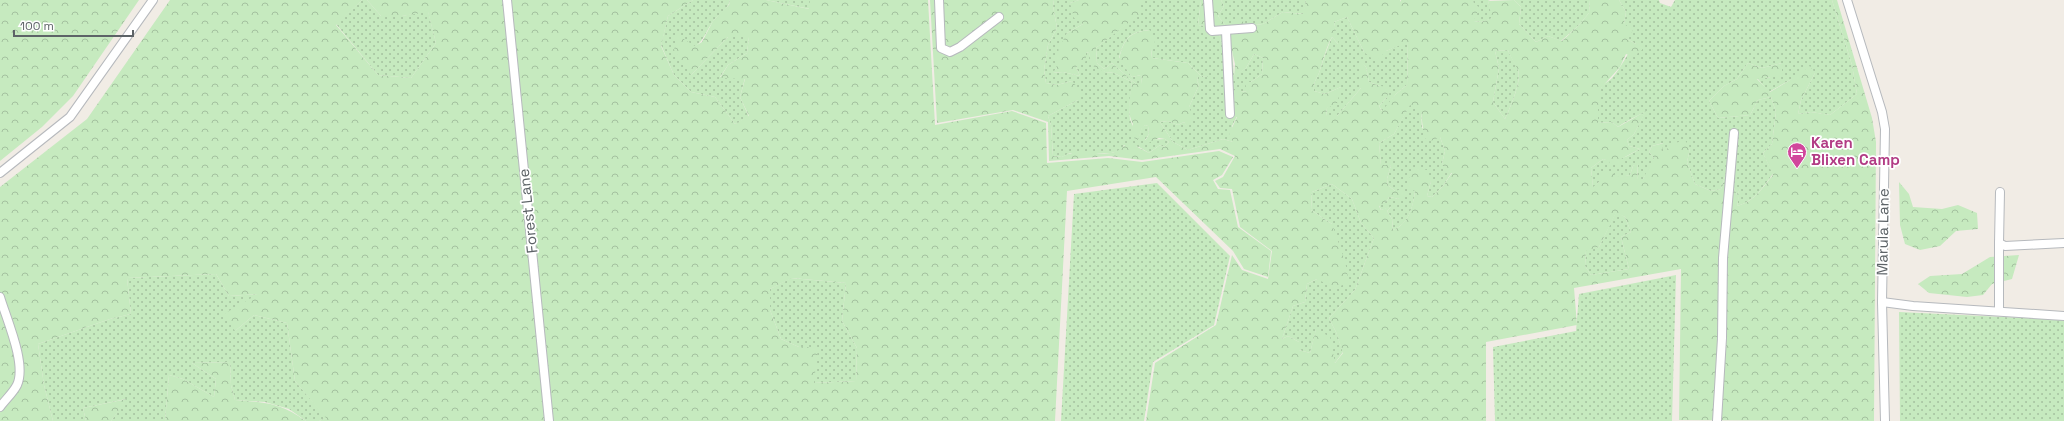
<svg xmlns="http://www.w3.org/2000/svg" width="2064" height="421" viewBox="0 0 2064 421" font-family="'Space Grotesk',sans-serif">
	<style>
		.grass { fill: url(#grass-dots) }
		.forest { fill: url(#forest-crowns); fill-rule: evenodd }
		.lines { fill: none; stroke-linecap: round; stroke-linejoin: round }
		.minor-casing { stroke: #b6b9bd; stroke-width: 10 }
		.minor { stroke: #fff; stroke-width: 8 }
		.labels { text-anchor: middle; stroke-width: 3.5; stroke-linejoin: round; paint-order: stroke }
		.hotel-label { font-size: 15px; font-weight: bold; fill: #b23c85; stroke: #fff; text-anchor: start }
		.street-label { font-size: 15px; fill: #5d6367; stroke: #fff }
	</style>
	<defs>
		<pattern id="grass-dots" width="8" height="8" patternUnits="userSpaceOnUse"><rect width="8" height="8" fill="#c6eabf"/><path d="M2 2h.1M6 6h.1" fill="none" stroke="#a4c19f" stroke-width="1.8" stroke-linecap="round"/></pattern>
		<pattern id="forest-crowns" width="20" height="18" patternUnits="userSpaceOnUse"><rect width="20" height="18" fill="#c6eabf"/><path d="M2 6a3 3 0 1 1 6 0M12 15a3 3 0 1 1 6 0" fill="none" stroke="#a4c19f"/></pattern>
	</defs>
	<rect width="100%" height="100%" fill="#f1ece5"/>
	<g class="grass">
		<path d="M 362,0 L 367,0 L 381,16 L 402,16 L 428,11 L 436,43 L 411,78 L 378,75 L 336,24 Z"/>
		<path d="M 693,0 L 730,0 C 729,8 720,14 714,20 C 707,29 705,39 696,46 L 691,75 L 728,37 L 749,37 L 747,53 L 728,65 L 720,77 L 745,78 L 740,97 L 749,117 L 735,124 L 715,97 L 691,92 L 674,75 L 661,45 L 668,16 Z"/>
		<path d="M 766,0 L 810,0 L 810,9 Z"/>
		<path d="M 1054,0 L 1079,0 L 1070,3 L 1083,24 L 1067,33 L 1057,68 L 1053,73 L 1063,72 L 1080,76 L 1076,67 L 1086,52 L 1089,53 L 1092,63 L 1105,72 L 1114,73 L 1132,82 L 1129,107 L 1130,119 L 1138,139 L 1142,127 L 1145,125 L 1148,126 L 1149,134 L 1145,140 L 1165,139 L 1169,142 L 1164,147 L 1160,145 L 1149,153 L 1139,147 L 1124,145 L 1120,151 L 1111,153 L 1070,153 L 1062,157 L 1053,156 L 1051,125 L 1048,116 L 1078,100 L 1072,81 L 1057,85 L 1046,83 L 1044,70 L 1048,45 L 1057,28 L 1053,6 Z"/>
		<path d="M 1140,0 L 1201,0 L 1198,25 L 1218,27 L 1221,42 L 1232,51 L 1234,76 L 1246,68 L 1254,54 L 1263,58 L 1262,74 L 1251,82 L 1247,91 L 1241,92 L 1228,101 L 1237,103 L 1237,116 L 1232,126 L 1233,142 L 1223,139 L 1188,150 L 1173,142 L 1160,122 L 1168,121 L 1178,125 L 1184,122 L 1187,126 L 1189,107 L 1199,85 L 1197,81 L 1198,77 L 1207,77 L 1201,76 L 1188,63 L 1152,58 L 1149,30 C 1129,32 1124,39 1119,58 L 1132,77 L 1141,75 L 1142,84 L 1136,84 L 1112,63 L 1104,69 L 1097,63 L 1096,48 L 1140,13 Z"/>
		<path d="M 1221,0 L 1306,0 L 1304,14 L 1283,12 L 1263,24 L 1246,26 L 1230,31 L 1218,16 L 1224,6 Z"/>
		<path d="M 1473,0 L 1490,0 L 1488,1 L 1493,18 L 1481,22 L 1474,21 Z"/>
		<path d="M 1514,0 L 1590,0 L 1589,13 L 1578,26 L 1561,41 L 1548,36 L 1536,42 L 1519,24 L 1521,7 Z"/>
		<path d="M 1619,0 L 1659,0 L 1660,3 L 1671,7 L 1675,0 L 1832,0 L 1852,65 L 1857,94 L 1830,115 L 1811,112 L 1798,114 L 1801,100 L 1815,73 L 1790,80 L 1769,92 L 1757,78 L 1769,78 L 1782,63 L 1762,68 L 1748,63 L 1737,79 L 1724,86 L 1709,101 L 1718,118 L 1750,115 L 1758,100 L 1771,97 L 1776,112 L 1772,144 L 1763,153 L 1773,174 C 1762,188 1755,201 1737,206 L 1740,189 L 1737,195 L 1727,170 L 1721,189 L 1711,191 L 1695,184 L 1687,162 L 1690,148 L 1659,157 L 1663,143 L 1652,146 L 1649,152 L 1654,158 L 1652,165 L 1643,179 L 1637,180 L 1638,164 L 1633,166 L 1630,175 L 1599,182 L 1593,188 L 1591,168 L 1603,159 C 1616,163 1628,156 1640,149 L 1629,146 L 1627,140 L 1634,134 L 1645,112 C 1637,116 1626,121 1618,127 L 1612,122 L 1598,123 C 1598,113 1596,97 1601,88 C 1603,84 1609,81 1612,78 C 1622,67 1626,54 1636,44 L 1627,39 L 1624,24 L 1626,12 Z"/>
		<path d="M 1347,17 L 1364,52 L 1386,51 L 1408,41 L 1407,85 L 1396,94 L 1383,112 L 1379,106 L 1387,97 L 1380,86 L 1369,82 L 1366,67 L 1361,63 L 1361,88 L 1337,116 L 1326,116 L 1327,108 L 1341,87 L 1325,94 L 1314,91 C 1314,78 1317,80 1320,70 C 1324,58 1327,48 1332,37 L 1338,44 L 1334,22 Z"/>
		<path d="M 1508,50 C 1510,57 1516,63 1518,70 C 1522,81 1510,108 1505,119 L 1493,102 L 1499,68 L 1495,51 Z"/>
		<path d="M 1410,104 L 1421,111 L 1422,128 L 1440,137 L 1445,151 L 1442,164 L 1452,172 L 1443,186 L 1432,197 L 1427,196 L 1431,181 L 1415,191 C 1413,207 1409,224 1393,230 L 1392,219 L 1387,211 L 1391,207 L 1381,210 L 1379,205 L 1387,201 L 1389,197 L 1400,199 L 1395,191 L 1388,185 L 1387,179 L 1391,165 L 1381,166 L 1379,143 L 1394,134 Z"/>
		<path d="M 1157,183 L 1230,256 L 1214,325 L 1153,362 L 1144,421 L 1061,421 L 1074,194 Z"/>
		<path d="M 1332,184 L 1352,199 L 1361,223 L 1374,238 L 1355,290 L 1329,318 L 1336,332 L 1343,352 L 1335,363 L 1316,330 L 1310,353 L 1299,350 L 1299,342 L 1288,336 L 1282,339 L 1293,306 L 1305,302 L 1307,284 L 1317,279 L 1332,224 L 1311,210 L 1312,192 Z"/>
		<path d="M 1616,212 L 1625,217 L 1631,232 L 1621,237 L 1629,269 L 1591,275 L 1585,266 L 1586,250 L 1599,247 Z"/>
		<path d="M 216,274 L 229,296 L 259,294 L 235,331 L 254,315 L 287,323 L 295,381 L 327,418 L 319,421 L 306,421 L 289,409 L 265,402 L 235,400 L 231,385 L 230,362 L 192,363 L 216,379 L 214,397 L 183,379 L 169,375 L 165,421 L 111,421 L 126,399 L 83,408 L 86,421 L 53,421 L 44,385 L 38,344 L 110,319 L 131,314 L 127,278 Z"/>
		<path d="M 1676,275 L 1672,421 L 1495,421 L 1493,347 L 1576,331 L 1579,294 Z"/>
		<path d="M 791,278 L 846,283 L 842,321 L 857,348 L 856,381 L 814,383 L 799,347 L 781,339 L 770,310 L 770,289 Z"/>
		<path d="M 1899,312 L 2064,320 L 2064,421 L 1900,421 Z"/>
	</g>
	<g class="forest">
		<path d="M 0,0 L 139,0 L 73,96 L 42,127 L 0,161 Z"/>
		<path d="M 170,0 L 362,0 L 336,25 L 378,75 L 411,78 L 436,43 L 428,12 L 402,16 L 381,16 L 367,0 L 693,0 L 668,16 L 661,46 L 674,75 L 691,92 L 715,97 L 735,124 L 749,116 L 740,97 L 745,79 L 720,78 L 728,65 L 747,53 L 749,37 L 728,37 L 691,75 L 674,50 L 677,35 L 695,46 L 702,42 L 713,21 L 729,5 L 730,0 L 766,0 L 809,9 L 810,0 L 928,0 L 935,125 L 1012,111 L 1046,123 L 1047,163 L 1108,158 L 1142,162 L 1219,151 L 1233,157 L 1222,175 L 1213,180 L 1218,189 L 1230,190 L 1238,227 L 1271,251 L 1268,277 L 1244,269 L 1233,251 L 1156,177 L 1067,191 L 1055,421 L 319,421 L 326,418 L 295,381 L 287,323 L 254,315 L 235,331 L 224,314 L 258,294 L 229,296 L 216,274 L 127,278 L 131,314 L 110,319 L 38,344 L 44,385 L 53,421 L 0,421 L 0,187 L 87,119 ZM 792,278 L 846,283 L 842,321 L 857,348 L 856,381 L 814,383 L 818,347 L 799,347 L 781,339 L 770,310 L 770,289 Z"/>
		<path d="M 930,0 L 1054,0 L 1053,6 L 1057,28 L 1048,45 L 1044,70 L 1046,83 L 1057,85 L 1072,81 L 1080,90 L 1078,100 L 1048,116 L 1051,125 L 1053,156 L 1062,157 C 1076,148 1095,155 1111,153 C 1120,152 1122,145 1130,143 L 1149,153 L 1160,145 L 1164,147 L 1169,142 L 1165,139 L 1159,138 L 1146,144 L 1145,141 L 1149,134 L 1148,126 L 1145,125 L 1142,128 L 1138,140 L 1134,138 L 1131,132 L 1133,124 C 1126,112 1130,96 1132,82 L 1114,73 L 1105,72 L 1096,69 L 1091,63 L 1089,53 L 1086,52 L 1086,61 L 1076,67 L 1080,76 L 1063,72 L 1052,73 L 1057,68 L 1054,58 L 1067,33 L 1083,24 L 1074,18 L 1070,3 L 1079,0 L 1140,0 L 1141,13 L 1096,48 L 1097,63 L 1104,69 L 1112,63 L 1136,84 L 1142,84 L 1141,75 L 1132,77 L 1119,59 C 1124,39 1129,32 1150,30 L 1155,42 L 1151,50 L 1152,58 L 1188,63 L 1201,76 L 1211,77 L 1198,77 L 1197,81 L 1199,85 L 1189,107 L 1193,117 L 1187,127 L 1184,122 L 1178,125 L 1168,121 L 1160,122 L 1173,142 L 1188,150 L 1223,139 L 1233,142 L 1229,134 L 1237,117 L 1233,116 L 1231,109 L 1236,103 L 1228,101 L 1234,90 L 1241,92 L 1247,91 L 1245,82 L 1251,82 L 1262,74 L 1263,58 L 1254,54 L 1246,68 L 1234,77 L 1235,64 L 1232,51 L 1221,42 L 1218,28 L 1198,25 L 1201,0 L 1221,0 L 1224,6 L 1218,16 L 1230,31 L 1239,17 L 1247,26 L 1263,24 L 1283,12 L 1303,14 L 1306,0 L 1400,0 L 1400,2 L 1401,0 L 1473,0 L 1474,4 L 1479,7 L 1474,21 L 1481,22 L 1492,18 L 1488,1 L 1514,0 L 1521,7 L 1519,24 L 1536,42 L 1548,36 L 1562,41 L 1578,26 L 1589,13 L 1590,0 L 1619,0 L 1626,12 L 1624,24 L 1633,30 L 1627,39 L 1636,44 L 1643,44 L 1642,50 L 1633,57 L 1626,54 L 1620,67 L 1601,88 L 1598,109 L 1598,123 L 1612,122 L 1618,127 L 1646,111 L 1634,134 L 1627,140 L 1629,146 L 1640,149 L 1621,159 L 1618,165 L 1610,165 L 1609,161 L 1603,159 L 1591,168 L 1593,187 L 1599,182 L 1601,171 C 1608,171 1613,171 1617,177 L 1630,175 L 1633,166 L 1638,163 L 1637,179 L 1643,179 L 1654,158 L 1649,152 L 1652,146 L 1664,143 L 1660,156 L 1672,144 L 1685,140 L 1690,148 L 1687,162 L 1695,184 L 1711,191 L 1721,189 L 1727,170 L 1737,195 L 1741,187 L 1737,206 C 1755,201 1762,188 1773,175 L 1763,153 L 1772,144 L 1776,112 L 1771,97 L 1758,100 L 1750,115 L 1718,118 L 1709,101 L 1724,86 L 1737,79 L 1748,63 L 1762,68 L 1782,63 L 1782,76 L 1757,79 L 1770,92 L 1790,80 L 1810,66 L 1815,73 L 1801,100 L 1798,114 L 1811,112 L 1830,115 L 1857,94 L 1852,65 L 1832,0 L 1837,0 L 1872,118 L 1876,142 L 1874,421 L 1679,420 L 1681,269 L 1574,288 L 1577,325 L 1486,342 L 1486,421 L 1146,421 L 1155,363 L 1216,325 L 1232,255 L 1242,270 L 1268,279 L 1272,251 L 1240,227 L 1232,189 L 1220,188 L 1215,181 L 1223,177 L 1235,156 L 1220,149 L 1142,160 L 1109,156 L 1049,161 L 1048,122 L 1013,110 L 937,123 ZM 1347,17 L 1364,52 L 1376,62 L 1386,51 L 1408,42 L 1407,85 L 1396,94 L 1382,111 L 1379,106 L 1387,97 L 1390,87 L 1380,86 L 1369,82 L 1366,67 L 1361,62 L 1361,88 L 1337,116 L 1326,116 L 1327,108 L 1337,104 L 1341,87 L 1325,94 L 1314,91 C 1314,78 1317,80 1320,70 C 1324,58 1326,48 1332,37 L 1339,45 L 1334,22 ZM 1508,50 C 1510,57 1515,63 1518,70 C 1522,81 1510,108 1505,119 L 1493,102 L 1499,68 L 1495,51 ZM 1410,105 L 1421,112 L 1424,138 L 1431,141 L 1440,137 L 1445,151 L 1442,164 L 1446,172 L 1452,173 L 1443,186 L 1432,197 L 1427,196 L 1431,181 L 1427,170 L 1413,168 L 1409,178 L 1409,188 L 1415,191 C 1413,206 1409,224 1393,230 L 1392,219 L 1387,211 L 1392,206 L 1381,210 L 1379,206 L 1387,201 L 1389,197 L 1400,199 L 1409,194 L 1402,189 L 1395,191 L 1388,185 L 1387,179 L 1391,165 L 1381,165 L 1379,143 L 1394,134 ZM 1332,184 L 1352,199 L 1361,223 L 1374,238 L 1355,290 L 1329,318 L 1336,332 L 1343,353 L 1335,363 L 1330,337 L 1316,329 L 1310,353 L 1299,350 L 1299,342 L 1288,336 L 1282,339 L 1293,306 L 1305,302 L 1307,284 L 1317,279 L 1334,288 L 1349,283 L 1345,261 L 1332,224 L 1311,210 L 1312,192 ZM 1616,213 L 1625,217 L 1631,232 L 1621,237 L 1629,269 L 1591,275 L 1585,266 L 1586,251 L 1599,247 Z"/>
		<path d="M 1899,182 L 1909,194 L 1913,207 L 1942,209 L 1958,205 L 1977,213 L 1978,229 L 1956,231 L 1940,246 L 1920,250 L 1905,244 L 1900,225 Z"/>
		<path d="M 2019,255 L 2012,279 L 1992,284 L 1983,295 L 1967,297 L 1929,293 L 1918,284 L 1930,276 L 1962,274 L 1990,257 Z"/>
		<path d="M 230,362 L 231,385 L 235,400 C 267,403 279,402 306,421 L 165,421 L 169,375 L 183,379 L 214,397 L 216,379 L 192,363 Z"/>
		<path d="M 127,399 L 111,421 L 86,421 L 83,408 Z"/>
	</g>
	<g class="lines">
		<g class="minor-casing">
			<g id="minor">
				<path d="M 507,0 L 549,421"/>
				<path d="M 939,0 L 941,48 L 950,52 L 960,47 L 999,17"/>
				<path d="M 1208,0 L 1210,29 L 1212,31 L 1252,28"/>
				<path d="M 1847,0 L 1882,112 L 1885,129 L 1882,302 L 1885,421"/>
				<path d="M 1226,31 L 1230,114"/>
				<path d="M 0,173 L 70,117 L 153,0"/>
				<path d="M 2000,192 L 1999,243 L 2005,246 L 2064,243"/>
				<path d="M 0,297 C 6,318 27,364 17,385 C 13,393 5,400 0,407"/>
				<path d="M 1882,302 L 1913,306 L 2064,316"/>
				<path d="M 1999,311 L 1999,243"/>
				<path d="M 1717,421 L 1722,338 L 1723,258 L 1734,133"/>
			</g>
		</g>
		<use href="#minor" class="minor"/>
	</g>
	<defs>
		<g id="hotel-pin" transform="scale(1)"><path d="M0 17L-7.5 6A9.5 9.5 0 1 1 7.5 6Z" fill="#d1479c" stroke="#fff"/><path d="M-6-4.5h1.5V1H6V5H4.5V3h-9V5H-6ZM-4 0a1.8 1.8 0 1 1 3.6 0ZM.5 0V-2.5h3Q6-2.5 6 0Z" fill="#fff"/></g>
	</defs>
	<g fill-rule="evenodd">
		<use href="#hotel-pin" x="1797" y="152"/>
	</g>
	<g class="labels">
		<g class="hotel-label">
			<text x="1811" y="148">Karen<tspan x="1811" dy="17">Blixen Camp</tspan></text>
		</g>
		<g class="street-label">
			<text transform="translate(528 211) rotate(-96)" y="5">Forest Lane</text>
			<text transform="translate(1883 232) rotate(-89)" y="5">Marula Lane</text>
		</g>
	</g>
	<path d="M14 30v6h119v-6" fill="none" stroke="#5d6367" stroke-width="2"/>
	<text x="20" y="30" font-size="12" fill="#5d6367" stroke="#ffffff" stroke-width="3" paint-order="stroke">100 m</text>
</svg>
